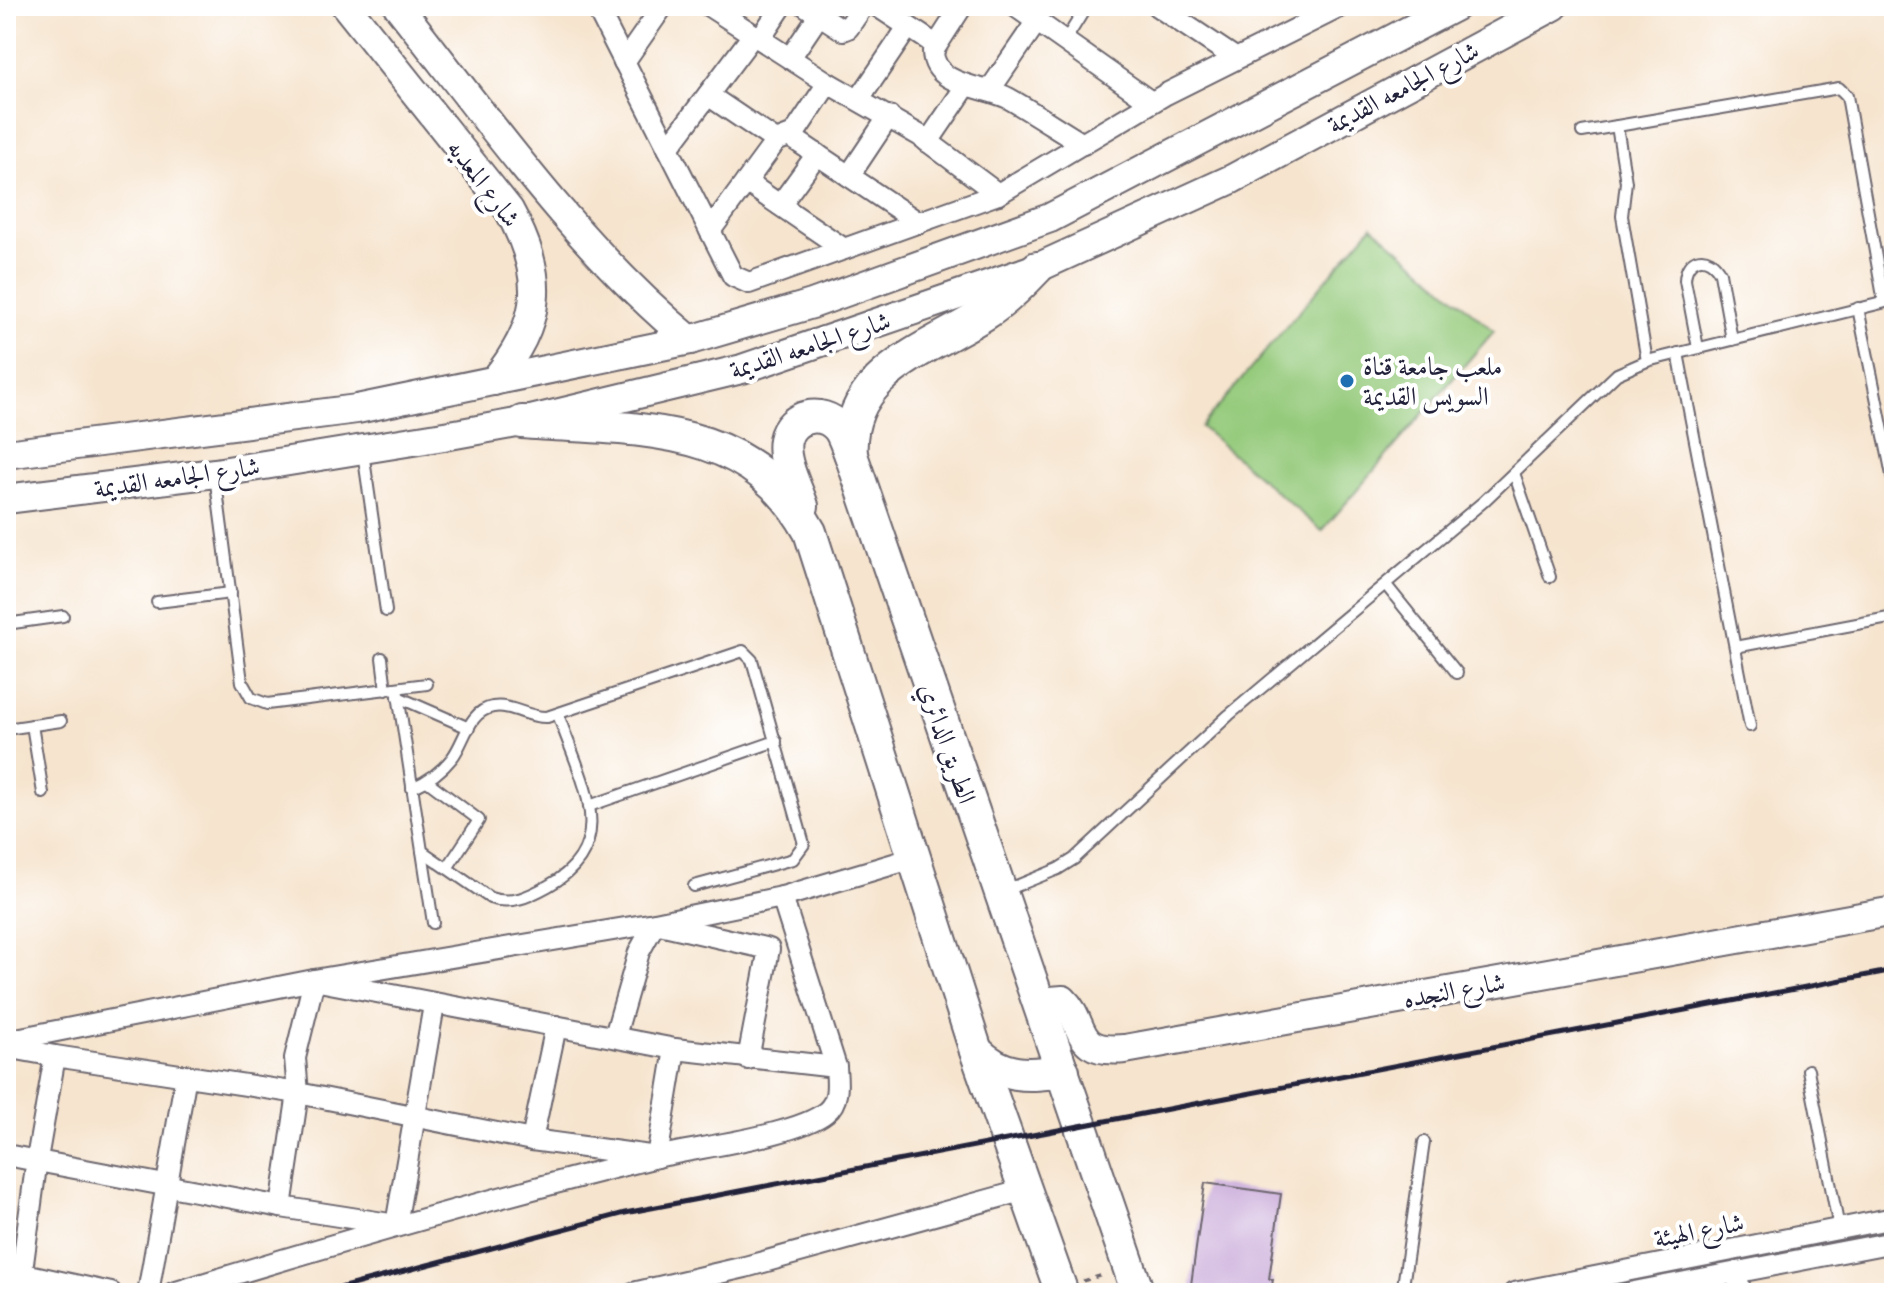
<svg xmlns="http://www.w3.org/2000/svg" width="1900" height="1299" viewBox="0 0 1900 1299" font-family="'IM FELL Double Pica',Amiri,serif">
	<style>
		.green { fill: #95ca7b; stroke: #5c765b; stroke-width: 2 }
		.building { fill: #c6a5d7 }
		.lines { fill: none; stroke-linecap: round; stroke-linejoin: round }
		.lane-casing { stroke: #6c666e; stroke-width: 14 }
		.street-casing { stroke: #6c666e; stroke-width: 24 }
		.secondary-casing { stroke: #6c666e; stroke-width: 32 }
		.primary-casing { stroke: #6c666e; stroke-width: 36 }
		.path { stroke: #6c666e; stroke-width: 3; stroke-dasharray: 6 6; stroke-linecap: butt }
		.lane { stroke: #fff; stroke-width: 10 }
		.street { stroke: #fff; stroke-width: 20 }
		.secondary { stroke: #fff; stroke-width: 28 }
		.primary { stroke: #fff; stroke-width: 32 }
		.rail { stroke: #22223b; stroke-width: 5 }
		.poi-dot { fill: #1f6fb2; stroke: #fff; stroke-width: 3 }
		.labels { text-anchor: middle; stroke-width: 8; stroke-linejoin: round; paint-order: stroke }
		.street-label { font-size: 26px; fill: #22223b; stroke: #fff }
		.poi-label { font-size: 26px; fill: #22223b; stroke: #fff; text-anchor: start }
	</style>
	<rect width="100%" height="100%" fill="#fff"/>
	<filter id="ink" filterUnits="userSpaceOnUse"><feTurbulence type="fractalNoise" baseFrequency=".0125" numOctaves="2"/><feDisplacementMap in="SourceGraphic" scale="16" xChannelSelector="R" yChannelSelector="G"/><feConvolveMatrix kernelMatrix="1 2 1 2 8 2 1 2 1" color-interpolation-filters="sRGB"/></filter>
	<filter id="wash" filterUnits="userSpaceOnUse"><feTurbulence type="fractalNoise" baseFrequency=".006" numOctaves="4" result="noise"/><feDisplacementMap in="SourceGraphic" scale="32" xChannelSelector="R" yChannelSelector="G"/><feGaussianBlur stdDeviation="1.8" result="paint"/><feColorMatrix in="noise" values="0 0 0 0 0 0 0 0 0 0 0 0 0 0 0 0 0 1.4 0 .05"/><feComposite in="paint" operator="in"/></filter>
	<g filter="url(#wash)">
		<rect width="100%" height="100%" fill="#f6e4ce"/>
		<path class="green" d="M 1372,226 L 1494,331 L 1322,531 L 1201,427 Z"/>
		<g id="blocks">
			<path class="building" d="M 1205,1183 L 1281,1194 L 1269,1279 L 1273,1279 L 1271,1293 L 1190,1292 Z"/>
		</g>
	</g>
	<g filter="url(#ink)">
		<use href="#blocks" fill-opacity="0" stroke="#6c666e" stroke-width="2"/>
		<g class="lines">
			<g class="lane-casing">
				<g id="lane">
					<path d="M 1065,41 L 1083,12"/>
					<path d="M 1617,126 L 1626,182 L 1622,216 L 1647,361"/>
					<path d="M 1582,132 L 1839,88 L 1847,96 L 1884,302"/>
					<path d="M 1858,308 L 1894,485"/>
					<path d="M 1698,348 L 1685,280 C 1686,256 1709,251 1720,273 L 1732,340"/>
					<path d="M 1678,353 L 1750,726"/>
					<path d="M 363,452 L 386,611"/>
					<path d="M 1514,473 L 1550,577"/>
					<path d="M 215,475 L 242,682 L 251,698 L 267,704 L 427,684"/>
					<path d="M 1386,585 L 1457,673"/>
					<path d="M 157,602 L 231,593"/>
					<path d="M 6,624 L 63,616"/>
					<path d="M 1735,647 L 1894,617"/>
					<path d="M 382,658 L 386,690"/>
					<path d="M 397,688 L 433,923"/>
					<path d="M 398,697 L 469,728"/>
					<path d="M 32,725 L 43,793"/>
					<path d="M 6,729 L 61,721"/>
					<path d="M 427,781 L 479,820 L 448,867"/>
					<path d="M 412,788 C 428,781 441,772 452,758 C 465,742 468,711 493,707 C 512,704 528,718 547,717 L 743,651 L 752,660 L 804,844 L 793,859 L 694,886"/>
					<path d="M 589,806 L 776,741"/>
					<path d="M 422,851 L 490,898 C 511,905 528,897 548,886 C 624,844 579,777 558,714"/>
					<path d="M 1004,891 L 1058,869 L 1074,859 L 1229,715 L 1483,502 L 1617,374 L 1647,361 L 1894,300"/>
					<path d="M 1808,1070 L 1839,1228"/>
					<path d="M 1402,1293 L 1424,1142"/>
				</g>
			</g>
			<g class="street-casing">
				<g id="street">
					<path d="M 596,6 L 733,276 L 749,283 L 998,194 L 1166,94 L 1342,6"/>
					<path d="M 709,6 L 828,83 L 919,135 L 998,194"/>
					<path d="M 806,6 L 843,30 L 848,28 L 863,6"/>
					<path d="M 877,6 L 936,45"/>
					<path d="M 962,6 L 933,51 C 933,87 986,86 1008,98 C 1033,112 1058,129 1083,144"/>
					<path d="M 1015,6 L 1151,102"/>
					<path d="M 1157,6 L 1235,58"/>
					<path d="M 760,39 L 782,6"/>
					<path d="M 790,58 L 819,15"/>
					<path d="M 624,62 L 663,6"/>
					<path d="M 989,91 L 1037,21"/>
					<path d="M 708,95 L 776,141 L 794,134 L 828,83"/>
					<path d="M 860,98 L 908,27"/>
					<path d="M 791,137 L 919,223"/>
					<path d="M 928,142 L 966,86"/>
					<path d="M 668,148 L 753,35"/>
					<path d="M 849,176 L 889,116"/>
					<path d="M 746,182 L 844,249"/>
					<path d="M 780,205 L 817,154"/>
					<path d="M 710,231 L 776,141"/>
					<path d="M 615,1036 L 639,952 L 655,923 L 769,949 L 748,1059"/>
					<path d="M 6,1041 L 314,980 L 655,923 L 782,897 L 914,858"/>
					<path d="M 6,1047 L 55,1056"/>
					<path d="M 532,1140 L 556,1026"/>
					<path d="M 6,1155 L 281,1207 L 396,1225 L 434,1005"/>
					<path d="M 281,1207 L 298,1093 L 295,1058 L 314,980 L 675,1049 L 836,1067"/>
					<path d="M 6,1270 L 111,1293"/>
					<path d="M 1737,1272 L 1740,1293"/>
					<path d="M 19,1293 L 37,1159 L 55,1056 L 298,1093 L 532,1140 L 657,1157 L 675,1049"/>
					<path d="M 148,1293 L 186,1075"/>
					<path d="M 173,1293 C 333,1244 494,1197 657,1157 C 697,1147 797,1136 826,1112 C 840,1101 837,1082 836,1067 L 782,897"/>
					<path d="M 633,1293 L 745,1267 L 1025,1190"/>
					<path d="M 1514,1293 L 1894,1218"/>
					<path d="M 1629,1293 L 1894,1242"/>
				</g>
			</g>
			<g class="secondary-casing">
				<g id="secondary">
					<path d="M 346,6 L 509,210 C 546,278 543,321 494,381"/>
					<path d="M 398,6 C 489,121 576,246 690,340"/>
					<path d="M 6,454 L 357,409 L 690,340 L 812,304 L 1050,218 L 1456,6"/>
					<path d="M 6,499 L 215,473 L 450,435 L 522,422 L 742,369 L 1037,268 L 1232,179 L 1554,6"/>
					<path d="M 1038,1002 L 1063,1000 C 1087,1023 1071,1054 1125,1049 L 1894,911"/>
				</g>
			</g>
			<g class="primary-casing">
				<g id="primary">
					<path d="M 1037,268 C 1021,285 1005,301 986,313 C 928,350 845,373 851,455 L 1138,1293"/>
					<path d="M 522,422 C 635,431 747,418 810,532 L 976,1051 L 1062,1293"/>
					<path d="M 802,506 C 796,488 781,460 785,440 C 790,415 822,409 838,427 C 844,434 847,446 851,455"/>
					<path d="M 976,1051 C 1003,1078 1027,1076 1063,1071"/>
				</g>
			</g>
			<path class="path" d="M 1083,1281 L 1106,1274"/>
			<use href="#lane" class="lane"/>
			<use href="#street" class="street"/>
			<use href="#secondary" class="secondary"/>
			<use href="#primary" class="primary"/>
			<path class="rail" d="M 321,1293 L 625,1213 L 1894,970"/>
		</g>
	</g>
	<circle class="poi-dot" cx="1347" cy="381" r="8"/>
	<g class="labels">
		<g class="street-label">
			<text transform="translate(1403 87) rotate(-28)" y="9">شارع الجامعه القديمة</text>
			<text transform="translate(484 183) rotate(53)" y="9">شارع المعديه</text>
			<text transform="translate(810 345) rotate(-18)" y="9">شارع الجامعه القديمة</text>
			<text transform="translate(177 477) rotate(-8)" y="9">شارع الجامعه القديمة</text>
			<text transform="translate(948 743) rotate(71)" y="9">الطريق الدائري</text>
			<text transform="translate(1454 990) rotate(-10)" y="9">شارع النجده</text>
			<text transform="translate(1699 1230) rotate(-11)" y="9">شارع الهيئة</text>
		</g>
		<g class="poi-label">
			<text x="1363" y="375">ملعب جامعة قناة<tspan x="1363" dy="30">السويس القديمة</tspan></text>
		</g>
	</g>
	<rect width="1900" height="1299" fill="none" stroke="#fff" stroke-width="32"/>
</svg>
